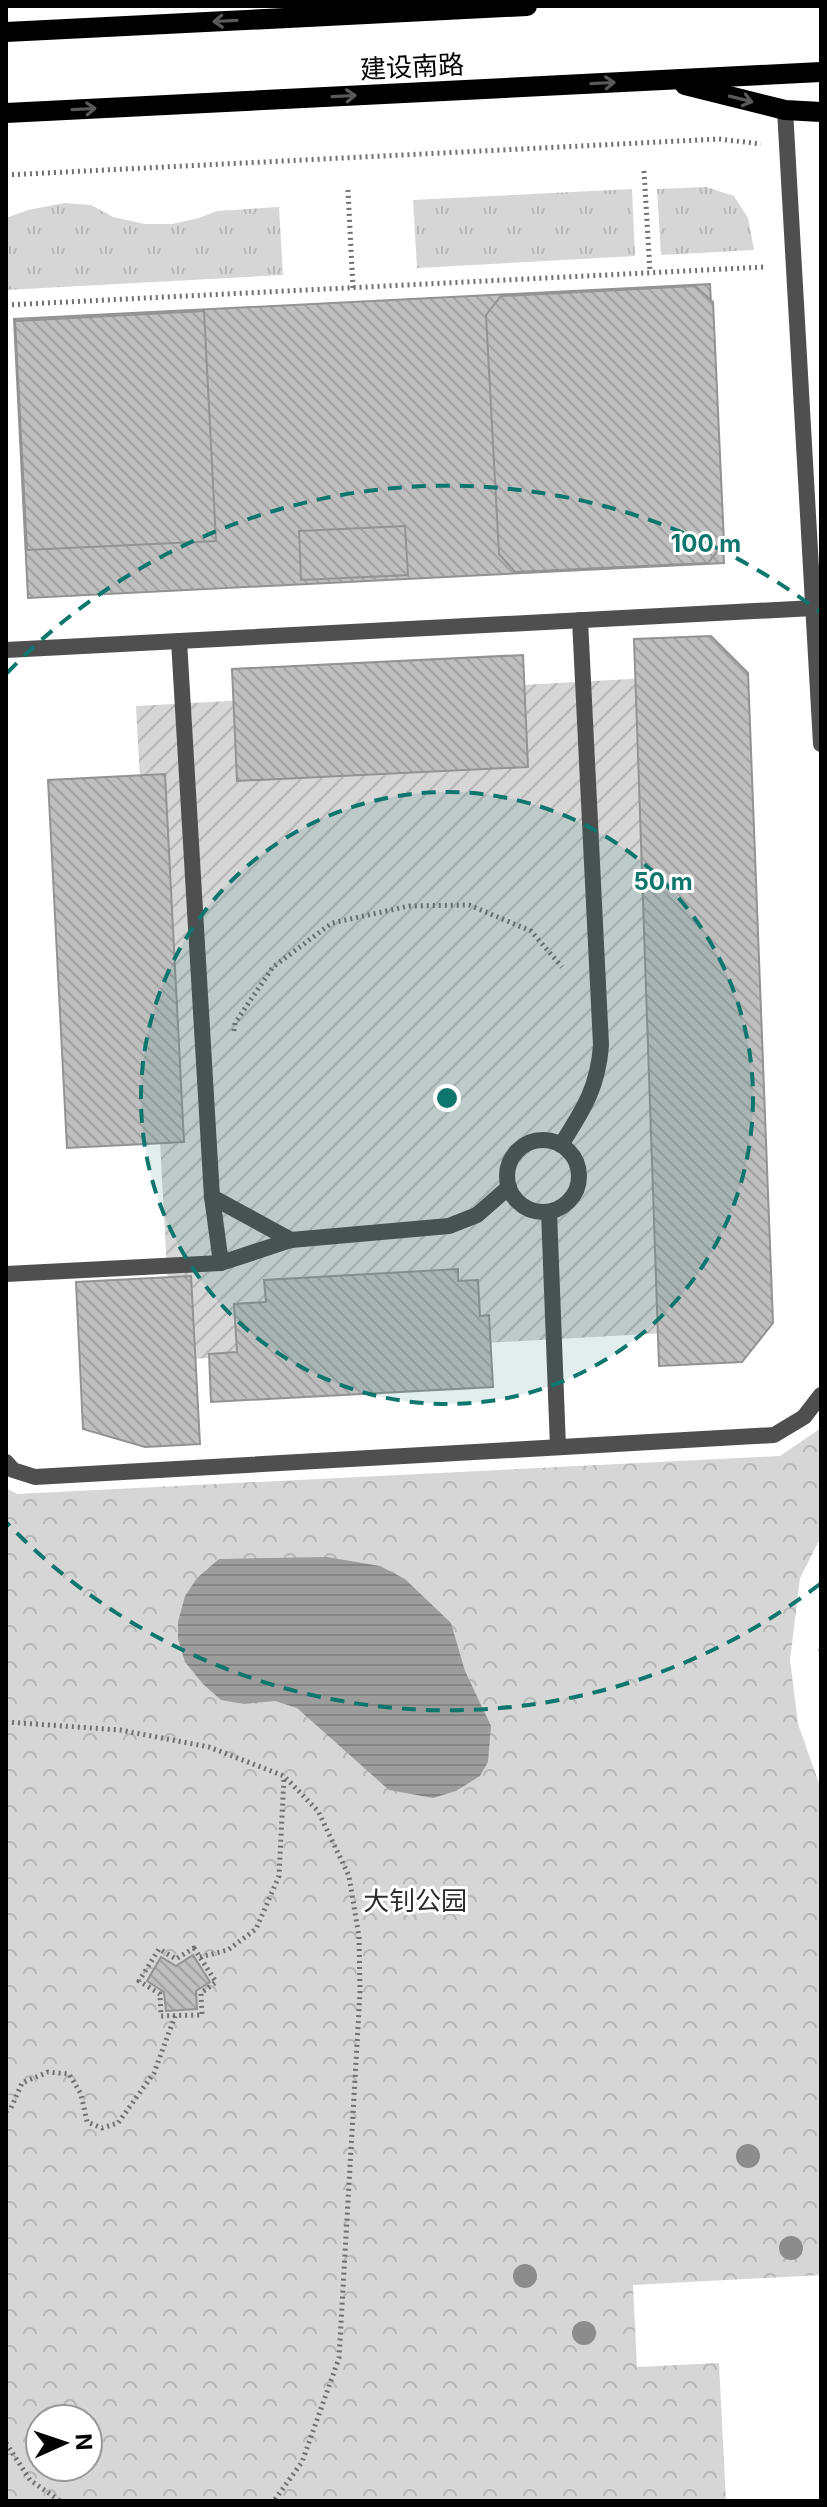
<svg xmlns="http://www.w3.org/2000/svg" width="827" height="2507" viewBox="0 0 827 2507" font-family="Inter,'Noto Sans SC',sans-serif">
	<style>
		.grass { fill: url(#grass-tufts) }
		.forest { fill: url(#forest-crowns); fill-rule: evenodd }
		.garden { fill: url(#garden-furrows) }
		.water { fill: url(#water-rules) }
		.building { fill: url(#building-back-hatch); stroke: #939393; stroke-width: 2 }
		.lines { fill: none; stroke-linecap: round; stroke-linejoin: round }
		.path { stroke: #717171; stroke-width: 5; stroke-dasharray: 2 4; stroke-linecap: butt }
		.lane { stroke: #4f4f4f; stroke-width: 16 }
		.street { stroke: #4f4f4f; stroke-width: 16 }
		.primary { stroke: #000; stroke-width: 20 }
		.tree { fill: #8c8c8c }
		.oneway { stroke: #595959 }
		.ring { fill: none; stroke: #0f766e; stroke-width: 4; stroke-dasharray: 14 10 }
		.labels { text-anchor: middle; stroke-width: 6; stroke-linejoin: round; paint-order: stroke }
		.street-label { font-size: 26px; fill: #000; stroke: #fff }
		.park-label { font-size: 26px; fill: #2d2d2d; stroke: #fff }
		.centre { fill: #0f766e; stroke: #fff; stroke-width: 4 }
		.ring-label { font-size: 24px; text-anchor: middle; font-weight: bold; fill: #0f766e; stroke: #fff; stroke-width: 6; stroke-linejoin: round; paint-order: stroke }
	</style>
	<defs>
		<pattern id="grass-tufts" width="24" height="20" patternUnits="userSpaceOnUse" patternTransform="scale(2)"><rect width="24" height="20" fill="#d6d6d6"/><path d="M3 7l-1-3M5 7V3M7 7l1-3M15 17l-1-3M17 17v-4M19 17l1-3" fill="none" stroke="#b6b6b6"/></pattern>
		<pattern id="forest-crowns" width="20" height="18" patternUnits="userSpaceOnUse" patternTransform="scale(2)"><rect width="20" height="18" fill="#d6d6d6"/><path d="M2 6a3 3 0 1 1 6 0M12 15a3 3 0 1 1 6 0" fill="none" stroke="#b6b6b6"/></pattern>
		<pattern id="garden-furrows" width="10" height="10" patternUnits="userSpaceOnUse" patternTransform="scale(2)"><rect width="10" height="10" fill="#d6d6d6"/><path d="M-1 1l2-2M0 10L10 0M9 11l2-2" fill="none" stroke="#b6b6b6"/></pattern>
		<pattern id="water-rules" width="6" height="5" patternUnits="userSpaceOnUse" patternTransform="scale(2)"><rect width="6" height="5" fill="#9d9d9d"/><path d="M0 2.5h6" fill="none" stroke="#858585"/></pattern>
		<pattern id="building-back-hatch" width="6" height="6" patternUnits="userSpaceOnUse" patternTransform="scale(2)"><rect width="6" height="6" fill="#bfbfbf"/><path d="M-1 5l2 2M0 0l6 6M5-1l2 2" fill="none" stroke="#a2a2a2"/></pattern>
	</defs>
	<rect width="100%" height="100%" fill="#fff"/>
	<g class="grass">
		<path d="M 706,187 L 734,196 L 748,218 L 754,250 L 661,255 L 657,189 Z"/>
		<path d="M 632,189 L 635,256 L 417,268 L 413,200 Z"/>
		<path d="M 64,203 L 91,205 L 113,217 L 145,224 L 172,224 L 199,218 L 217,211 L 279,207 L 283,275 L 6,290 L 6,218 L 28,210 Z"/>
	</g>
	<path class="forest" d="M 821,1428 L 821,1537 L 800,1578 L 790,1660 L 798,1724 L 821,1789 L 821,2275 L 633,2285 L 637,2367 L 719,2363 L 726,2501 L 6,2501 L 6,1488 L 17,1494 L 780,1456 ZM 40,2419 L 88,2419 L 88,2467 L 40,2467 Z"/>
	<path class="garden" d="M 648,678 L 684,1332 L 172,1360 L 136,706 Z"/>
	<path class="water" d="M 327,1557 L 380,1566 L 405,1579 L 451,1623 L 465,1671 L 491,1726 L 488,1762 L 480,1776 L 456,1791 L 433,1798 L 389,1790 L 297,1708 L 275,1701 L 244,1704 L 221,1700 L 203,1684 L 185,1662 L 178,1639 L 178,1622 L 185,1596 L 197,1578 L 219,1559 Z"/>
	<g class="building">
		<path d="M 710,284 L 724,563 L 28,598 L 14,319 Z"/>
		<path d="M 695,286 L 713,302 L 724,543 L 708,563 L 515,572 L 499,554 L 486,315 L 501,296 Z"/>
		<path d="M 204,311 L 216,541 L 27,550 L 15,321 Z"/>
		<path d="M 405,526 L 408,575 L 301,580 L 299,531 Z"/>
		<path d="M 711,636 L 748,673 L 773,1323 L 742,1362 L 659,1366 L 634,639 Z"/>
		<path d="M 523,655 L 528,767 L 237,781 L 232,669 Z"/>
		<path d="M 165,774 L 184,1142 L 67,1148 L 48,780 Z"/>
		<path d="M 458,1269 L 458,1281 L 478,1280 L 480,1316 L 489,1315 L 493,1387 L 211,1402 L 209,1354 L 237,1352 L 234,1304 L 266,1302 L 264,1280 Z"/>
		<path d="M 191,1276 L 200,1444 L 145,1447 L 83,1429 L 76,1282 Z"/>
		<path d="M 193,1955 L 210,1982 L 196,1991 L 197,2009 L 166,2011 L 164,1992 L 147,1981 L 161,1957 L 176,1966 Z"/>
	</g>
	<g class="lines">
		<g class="path">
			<path d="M 644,171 L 650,272"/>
			<path d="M 6,175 L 719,139 L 761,144"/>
			<path d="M 348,190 L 353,288"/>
			<path d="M 6,305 L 765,267"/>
			<path d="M 234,1031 L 235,1023 L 273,967 L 332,923 L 409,906 L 469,905 L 531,931 L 562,967"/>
			<path d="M 821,1649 L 821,1654"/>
			<path d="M 6,1722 L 120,1730 L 209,1747 L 284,1776 L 318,1811 L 349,1876 L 359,1937 L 360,1992 L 339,2358 L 302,2462 L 274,2501"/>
			<path d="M 194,1948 L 216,1982 L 201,1993 L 202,2015 L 161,2016 L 160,1994 L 139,1981 L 159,1949 L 176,1959 Z"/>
			<path d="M 200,1957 L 228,1950 L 256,1929 L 279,1876 L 284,1777"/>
			<path d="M 6,2111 L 11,2108 L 22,2083 L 48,2072 L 69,2074 L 81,2094 L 87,2122 L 102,2128 L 118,2123 L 154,2073 L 175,2016"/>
			<path d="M 6,2443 L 30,2480 L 60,2501"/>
		</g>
		<g class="lane">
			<path d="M 179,641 L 212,1197 L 221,1263 L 291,1240 L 449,1226 L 477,1215 L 509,1187"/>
			<path d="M 6,650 L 814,608"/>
			<circle cx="543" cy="1176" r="36"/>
			<path d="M 561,1145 C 583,1110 598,1088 601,1045 L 580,620"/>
			<path d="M 212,1197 L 291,1240"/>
			<path d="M 549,1212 L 558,1447"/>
			<path d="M 6,1274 L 221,1263"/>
		</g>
		<g class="street">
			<path d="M 785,110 L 821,744"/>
			<path d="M 6,1462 L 13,1470 L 35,1477 L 774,1435 L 804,1417 L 821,1395"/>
		</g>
		<g class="primary">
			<path d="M 6,32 L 527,6"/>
			<path d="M 685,85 L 785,110 L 821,112"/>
			<path d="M 6,113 L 821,72"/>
		</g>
	</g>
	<g class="tree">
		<circle cx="748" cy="2156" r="12"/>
		<circle cx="791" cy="2248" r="12"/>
		<circle cx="525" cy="2276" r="12"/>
		<circle cx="584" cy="2333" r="12"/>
	</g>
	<defs><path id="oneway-shaft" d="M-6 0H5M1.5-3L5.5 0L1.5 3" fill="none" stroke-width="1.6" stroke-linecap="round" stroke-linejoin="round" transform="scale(2)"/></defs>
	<g class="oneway">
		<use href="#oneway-shaft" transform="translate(225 21) rotate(177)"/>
		<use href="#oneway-shaft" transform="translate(603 83) rotate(-3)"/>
		<use href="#oneway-shaft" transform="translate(344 96) rotate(-3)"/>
		<use href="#oneway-shaft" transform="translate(741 99) rotate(14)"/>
		<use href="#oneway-shaft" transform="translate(84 109) rotate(-3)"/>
	</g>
	<circle cx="447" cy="1098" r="306" fill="#0f766e" fill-opacity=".12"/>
	<g class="ring">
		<circle cx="447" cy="1098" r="306"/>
		<path d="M820 1584A612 612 0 0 1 7 1523M7 673A612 612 0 0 1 820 612"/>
	</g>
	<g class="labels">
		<g class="street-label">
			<text transform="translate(412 67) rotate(-3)" y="9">建设南路</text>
		</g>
		<g class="park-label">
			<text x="415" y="1910">大钊公园</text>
		</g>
	</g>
	<circle cx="447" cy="1098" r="12" class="centre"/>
	<g class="ring-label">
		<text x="706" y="552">100 m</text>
		<text x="663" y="890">50 m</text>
	</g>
	<rect width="827" height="2507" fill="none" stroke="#000000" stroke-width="16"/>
	<g transform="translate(64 2443) rotate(87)"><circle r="38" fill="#ffffff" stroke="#999999" stroke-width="2"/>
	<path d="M0-6L14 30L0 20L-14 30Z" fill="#000000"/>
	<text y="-12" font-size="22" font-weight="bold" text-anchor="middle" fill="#000000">N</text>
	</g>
</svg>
